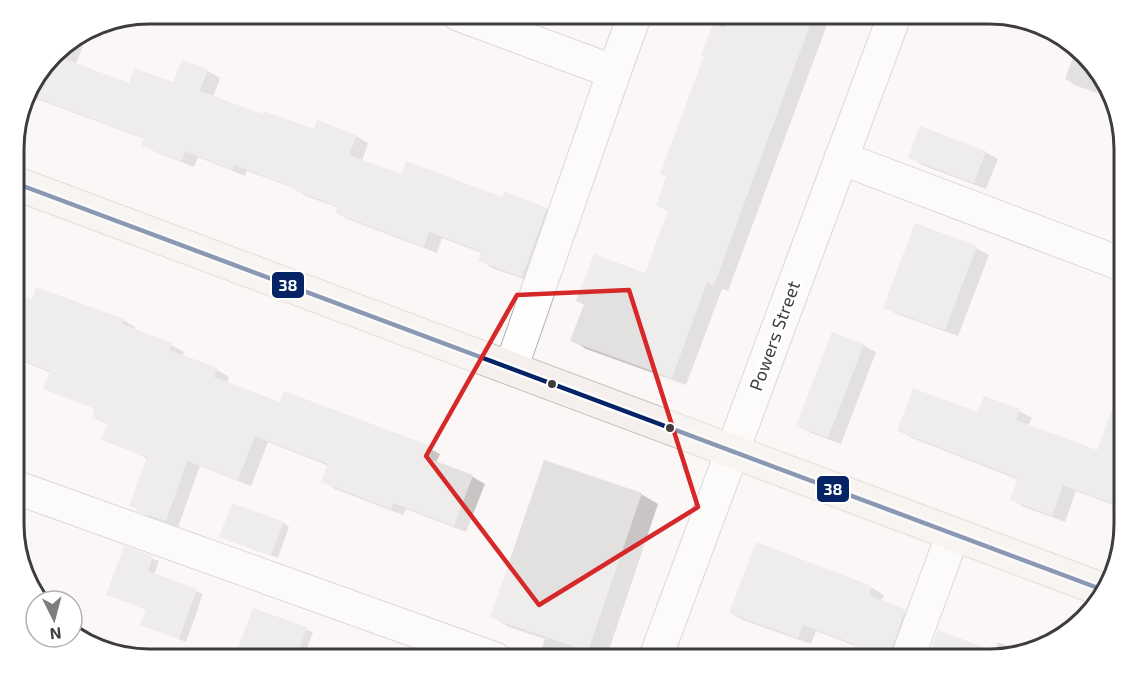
<svg xmlns="http://www.w3.org/2000/svg" width="1138" height="673" viewBox="0 0 1138 673" font-family="'Exo 2',sans-serif">
	<style>
		.shadow { fill: #0003 }
		.building { fill: #e3e0e0 }
		.lines { fill: none; stroke-linecap: round; stroke-linejoin: round }
		.minor-casing { stroke: #b5b3b3; stroke-width: 35 }
		.major-casing { stroke: #c7bdba; stroke-width: 35 }
		.minor { stroke: #fefefe; stroke-width: 33 }
		.major { stroke: #f5efee; stroke-width: 33 }
		.bus-1-casing { stroke: #fff; stroke-width: 9 }
		.bus-1 { stroke: #052465; stroke-width: 4.5 }
		.marked { fill: none; stroke: #d62828; stroke-width: 4.5; stroke-linejoin: round }
		.bus-dot { fill: #3e3c3c; stroke: #fff; stroke-width: 2 }
		.labels { text-anchor: middle; stroke-width: 6; stroke-linejoin: round; paint-order: stroke }
		.street-label { font-size: 18px; fill: #3e3c3c; stroke: #fff }
		.rim { fill: none; stroke: #3e3c3c; stroke-width: 3 }
		.line-badge { stroke: #fff; stroke-width: 2 }
		.badge-label { font-size: 16px; text-anchor: middle; font-weight: bold; fill: #fff }
	</style>
	<rect width="100%" height="100%" fill="#faf7f6"/>
	<g class="shadow">
		<path d="M 723,14 L 831,14 L 728,291 L 722,289 L 686,385 L 586,349 L 572,340 L 585,305 L 578,301 L 646,275 L 669,212 L 658,205 Z"/>
		<path d="M 89,29 L 76,64 L 130,85 L 174,84 L 183,62 L 208,71 L 220,78 L 213,97 L 264,116 L 315,131 L 356,136 L 368,143 L 362,161 L 402,176 L 546,209 L 559,216 L 535,283 L 492,268 L 480,260 L 482,253 L 442,238 L 437,253 L 350,220 L 337,213 L 339,208 L 306,196 L 294,188 L 247,171 L 245,176 L 198,157 L 194,167 L 156,152 L 143,145 L 145,139 L 26,95 L 28,89 L 59,47 Z"/>
		<path d="M 1076,49 L 1102,74 L 1109,97 L 1077,86 L 1065,79 Z"/>
		<path d="M 985,152 L 998,159 L 986,189 L 922,165 L 910,157 Z"/>
		<path d="M 976,248 L 989,255 L 958,336 L 897,314 L 884,307 Z"/>
		<path d="M 33,302 L 123,320 L 135,327 L 134,331 L 171,345 L 184,352 L 182,356 L 217,370 L 229,377 L 227,383 L 281,404 L 427,447 L 440,454 L 436,463 L 473,477 L 485,484 L 466,532 L 406,509 L 403,515 L 335,489 L 323,481 L 329,466 L 268,442 L 251,486 L 200,466 L 178,527 L 150,517 L 138,510 L 148,459 L 122,446 L 136,408 L 15,358 L 15,305 Z"/>
		<path d="M 863,345 L 876,352 L 841,444 L 811,433 L 798,426 Z"/>
		<path d="M 1019,411 L 1032,418 L 1028,426 L 1098,452 L 1113,411 L 1124,416 L 1124,509 L 1076,491 L 1065,522 L 1024,507 L 1012,499 L 1019,480 L 912,438 L 899,431 L 979,414 Z"/>
		<path d="M 641,494 L 658,504 L 606,659 L 595,656 L 594,659 L 538,659 L 545,639 L 509,627 L 492,617 Z"/>
		<path d="M 283,523 L 289,527 L 278,558 L 227,540 Z"/>
		<path d="M 757,544 L 872,588 L 884,595 L 881,602 L 917,618 L 902,659 L 854,659 L 852,658 L 856,646 L 816,631 L 811,644 L 743,620 L 730,613 Z"/>
		<path d="M 124,548 L 159,561 L 154,575 L 203,594 L 186,642 L 142,624 L 147,610 L 114,597 Z"/>
		<path d="M 253,610 L 313,632 L 303,659 L 261,659 L 239,650 Z"/>
		<path d="M 72,619 L 78,623 L 74,634 L 72,633 Z"/>
		<path d="M 939,632 L 994,653 L 998,642 L 1023,652 L 998,659 L 928,659 Z"/>
		<path d="M 362,651 L 385,659 L 358,659 Z"/>
	</g>
	<g class="building">
		<path d="M 730,14 L 814,14 L 714,285 L 707,282 L 672,378 L 570,341 L 584,304 L 576,301 L 594,254 L 645,273 L 668,210 L 656,206 L 666,176 L 660,174 L 704,56 L 701,55 L 713,24 L 724,28 Z"/>
		<path d="M 54,55 L 129,83 L 134,68 L 173,82 L 182,60 L 208,69 L 200,91 L 263,114 L 264,111 L 314,129 L 317,120 L 357,135 L 349,155 L 401,174 L 406,161 L 502,197 L 504,191 L 547,208 L 522,277 L 478,261 L 481,251 L 429,232 L 424,247 L 335,213 L 338,207 L 292,189 L 293,187 L 234,165 L 233,170 L 185,151 L 182,161 L 141,146 L 144,138 L 26,94 L 28,89 Z"/>
		<path d="M 920,126 L 986,151 L 974,183 L 908,158 Z"/>
		<path d="M 915,223 L 977,246 L 945,330 L 883,308 Z"/>
		<path d="M 36,287 L 124,319 L 122,324 L 172,343 L 169,350 L 218,368 L 214,377 L 280,402 L 284,391 L 428,445 L 424,457 L 473,475 L 454,526 L 393,503 L 391,509 L 321,482 L 328,464 L 255,436 L 238,480 L 187,461 L 166,521 L 136,511 L 137,509 L 129,506 L 147,457 L 101,440 L 107,424 L 92,418 L 95,409 L 43,389 L 50,371 L 15,357 L 15,293 L 32,300 Z"/>
		<path d="M 832,332 L 864,344 L 828,438 L 796,426 Z"/>
		<path d="M 1121,386 L 1124,386 L 1124,508 L 1063,485 L 1052,516 L 1010,500 L 1018,478 L 897,431 L 913,388 L 978,412 L 984,396 L 1020,409 L 1016,420 L 1097,450 Z"/>
		<path d="M 544,460 L 642,493 L 588,651 L 490,618 Z"/>
		<path d="M 232,503 L 284,522 L 271,555 L 219,537 Z"/>
		<path d="M 756,542 L 872,586 L 869,595 L 905,609 L 889,659 L 849,659 L 855,644 L 803,625 L 798,638 L 729,613 Z"/>
		<path d="M 124,546 L 153,556 L 148,571 L 197,589 L 179,639 L 140,625 L 146,609 L 106,595 Z"/>
		<path d="M 253,608 L 307,627 L 296,659 L 261,659 L 237,651 Z"/>
		<path d="M 938,630 L 1007,656 L 998,659 L 927,659 Z"/>
	</g>
	<g class="lines">
		<g class="minor-casing">
			<g id="minor">
				<path d="M 458,14 L 614,72 L 511,368"/>
				<path d="M 614,72 L 635,14"/>
				<path d="M 841,158 L 1124,265"/>
				<path d="M 15,487 L 495,659"/>
				<path d="M 655,659 L 895,14"/>
				<path d="M 907,659 L 953,534"/>
			</g>
		</g>
		<g class="major-casing">
			<path id="major" d="M 15,183 L 1106,591"/>
		</g>
		<use href="#minor" class="minor"/>
		<use href="#major" class="major"/>
		<g class="bus-1-casing">
			<path id="bus-1" d="M 15,183 L 1106,591"/>
		</g>
		<use href="#bus-1" class="bus-1"/>
	</g>
	<path d="M0 0H1138V673H0ZM 629,290 L 698,507 L 539,605 L 426,456 L 517,295 Z" fill="#faf7f6" fill-opacity=".55" fill-rule="evenodd"/>
	<path class="marked" d="M 629,290 L 698,507 L 539,605 L 426,456 L 517,295 Z"/>
	<g class="bus-dot">
		<circle cx="552" cy="384" r="5"/>
		<circle cx="670" cy="428" r="5"/>
	</g>
	<g class="labels">
		<g class="street-label">
			<text transform="translate(775 336) rotate(-70)" y="6">Powers Street</text>
		</g>
	</g>
	<path d="M0 0H1138V673H0ZM149 24H989A125 125 0 0 1 1114 149V524A125 125 0 0 1 989 649H149A125 125 0 0 1 24 524V149A125 125 0 0 1 149 24Z" fill="#fff" fill-rule="evenodd"/>
	<path class="rim" d="M149 24H989A125 125 0 0 1 1114 149V524A125 125 0 0 1 989 649H149A125 125 0 0 1 24 524V149A125 125 0 0 1 149 24Z"/>
	<g class="line-badge">
		<rect x="271" y="271" width="34" height="28" rx="6" fill="#052465"/>
		<rect x="816" y="475" width="34" height="28" rx="6" fill="#052465"/>
	</g>
	<g class="badge-label">
		<text x="288" y="291">38</text>
		<text x="833" y="495">38</text>
	</g>
	<g transform="translate(54 619) rotate(174)"><circle r="28" fill="#ffffff" stroke="#b2b1b1" stroke-width="1.5"/>
	<path d="M0-4.5L10 22L0 15L-10 22Z" fill="#807d7d"/>
	<text y="-9" font-size="16" font-weight="bold" text-anchor="middle" fill="#3e3c3c">N</text>
	</g>
</svg>
